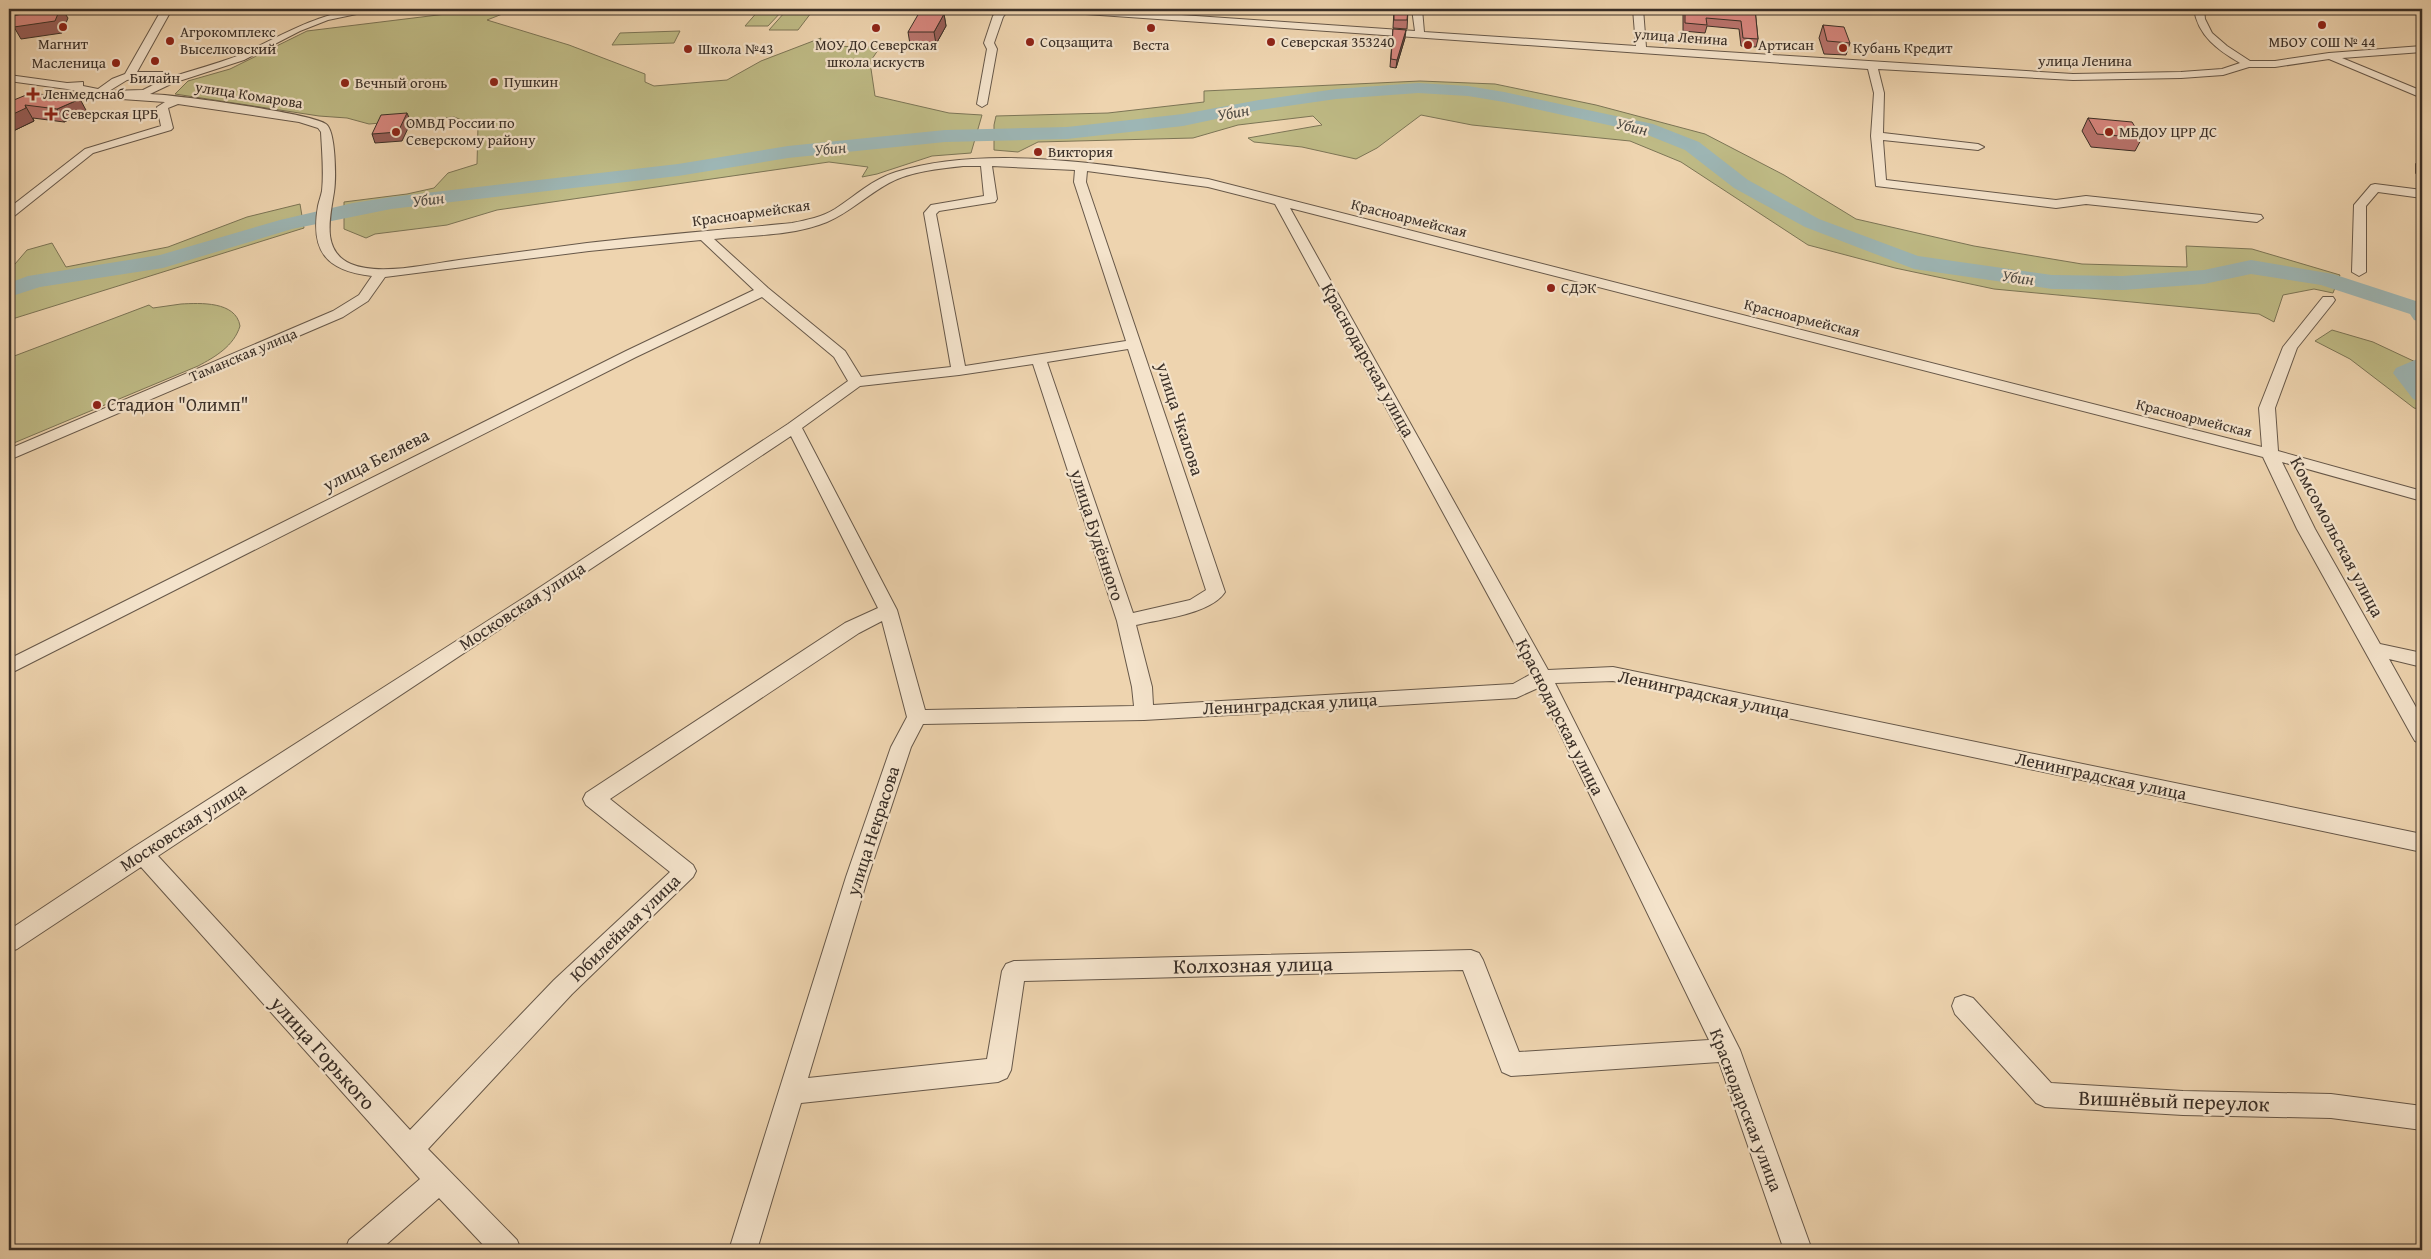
<svg xmlns="http://www.w3.org/2000/svg" width="2431" height="1259" viewBox="0 0 2431 1259" font-family="'Gentium Book Plus',serif">
	<style>
		.green { fill: #bfbb86; stroke: #7c7556 }
		.lines { fill: none; stroke-linecap: round; stroke-linejoin: round }
		.river { fill: #9db6b5; fill-rule: evenodd }
		.minor-casing { stroke: #675849; stroke-width: 2 }
		.minor { fill: #f4e3cb; fill-rule: evenodd }
		.wall { fill: #bb756f; stroke: #3a2f27 }
		.shaded-wall { fill: #995f5a; stroke: #3a2f27 }
		.building { fill: #da8881; stroke: #3a2f27 }
		.poi-dot { fill: #8f2418; stroke: #f4e3cb; stroke-width: 2 }
		.labels { text-anchor: middle; stroke-width: 4.5; stroke-linejoin: round; paint-order: stroke }
		.far-poi-label { font-size: 15px; fill: #3a2f27; stroke: #f4e3cb; text-anchor: start }
		.far-street-label { font-size: 15px; fill: #3a2f27; stroke: #f4e3cb }
		.far-water-label { font-size: 16px; font-style: italic; fill: #4e4a43; stroke: #f4e3cb }
		.street-label { font-size: 18px; fill: #3a2f27; stroke: #f4e3cb }
		.poi-label { font-size: 18px; fill: #3a2f27; stroke: #f4e3cb; text-anchor: start }
		.near-street-label { font-size: 21px; fill: #3a2f27; stroke: #f4e3cb }
	</style>
	<rect width="100%" height="100%" fill="#eed4af"/>
	<filter id="stains"><feTurbulence type="fractalNoise" baseFrequency=".004" numOctaves="4"/><feColorMatrix values="0 0 0 0 .2 0 0 0 0 .09 0 0 0 0 .02 0 0 0 .5 -.17"/></filter>
	<radialGradient id="worn" r=".72"><stop offset=".6" stop-color="#630" stop-opacity="0"/><stop offset="1" stop-color="#630" stop-opacity=".3"/></radialGradient>
	<g class="green">
		<path d="M 487,9 L 510,11 L 487,20 L 569,45 L 645,74 L 645,82 L 654,86 L 727,80 L 761,61 L 821,38 L 818,46 L 880,47 L 870,62 L 875,96 L 949,113 L 982,115 L 971,153 L 932,156 L 877,174 L 862,177 L 868,167 L 829,162 L 497,210 L 447,225 L 375,234 L 366,238 L 344,229 L 344,202 L 407,194 L 434,188 L 448,173 L 477,164 L 478,126 L 454,117 L 369,124 L 347,118 L 319,116 L 175,94 L 188,81 L 230,69 L 307,31 Z"/>
		<path d="M 760,9 L 783,10 L 768,26 L 745,26 Z"/>
		<path d="M 785,12 L 811,13 L 798,30 L 769,30 Z"/>
		<path d="M 680,31 L 674,43 L 612,45 L 620,33 Z"/>
		<path d="M 1420,81 L 1495,84 L 1596,105 L 1705,134 L 1784,175 L 1856,219 L 1974,246 L 2082,264 L 2187,267 L 2186,246 L 2252,249 L 2340,275 L 2333,293 L 2314,289 L 2283,295 L 2274,322 L 2259,314 L 1994,289 L 1895,268 L 1808,245 L 1681,162 L 1630,141 L 1472,125 L 1421,115 L 1377,148 L 1356,159 L 1302,147 L 1254,142 L 1248,138 L 1322,125 L 1313,116 L 1238,125 L 1193,138 L 1038,142 L 1018,152 L 994,150 L 994,125 L 996,116 L 1108,113 L 1204,102 L 1204,91 Z"/>
		<path d="M 300,204 L 304,228 L 9,320 L 9,271 L 27,250 L 52,243 L 66,267 L 168,247 L 247,217 Z"/>
		<path d="M 181,304 C 200,303 236,301 240,326 C 234,346 215,357 198,366 L 9,445 L 9,358 L 149,305 L 153,308 Z"/>
		<path d="M 2332,330 L 2373,342 L 2422,365 L 2422,410 L 2414,408 L 2350,359 L 2315,341 Z"/>
	</g>
	<g class="lines">
		<g class="river">
			<path d="M 1418,83 L 1468,86 L 1504,92 L 1653,124 L 1699,142 L 1748,180 L 1819,219 L 1918,256 L 2052,275 L 2123,276 L 2204,270 L 2251,260 L 2333,274 L 2422,303 L 2422,322 L 2414,320 L 2410,314 L 2321,285 L 2251,274 L 2204,284 L 2123,290 L 2052,289 L 1914,269 L 1805,227 L 1734,188 L 1685,150 L 1640,132 L 1504,102 L 1468,96 L 1418,93 L 1336,99 L 1259,110 L 1183,126 L 1067,139 L 945,142 L 788,158 L 678,176 L 391,209 L 292,229 L 163,268 L 40,287 L 9,297 L 9,283 L 28,276 L 160,255 L 280,220 L 353,203 L 391,197 L 678,164 L 788,146 L 945,130 L 1067,127 L 1183,114 L 1259,100 L 1336,89 Z"/>
			<path d="M 2422,357 L 2422,374 L 2420,375 L 2422,378 L 2422,402 L 2413,399 L 2393,373 L 2396,368 Z"/>
		</g>
		<g class="minor-casing">
			<g id="minor">
				<path d="M 162,9 L 172,9 L 137,72 L 165,72 L 171,77 C 193,70 216,64 237,56 C 283,36 321,9 373,9 L 371,11 L 328,20 L 300,31 L 244,60 L 173,83 L 150,94 C 176,95 311,113 326,124 C 336,131 336,180 334,192 C 330,218 321,251 351,264 C 379,276 430,264 459,260 C 502,254 544,249 587,243 C 655,235 724,230 792,223 C 807,220 822,217 835,209 C 855,196 873,179 896,172 C 989,143 1113,166 1208,179 L 2262,447 L 2259,408 L 2283,347 L 2323,297 L 2333,297 L 2335,300 L 2333,303 L 2297,348 L 2275,408 L 2278,451 L 2422,491 L 2422,501 L 2282,462 L 2315,529 L 2380,644 L 2422,653 L 2422,667 L 2389,659 L 2422,718 L 2422,744 L 2415,741 L 2412,736 L 2297,529 L 2263,457 L 1290,208 L 1548,670 L 1613,667 L 2422,834 L 2422,852 L 1613,681 L 1555,683 L 1740,1050 L 1812,1250 L 1784,1250 L 1719,1062 L 1511,1076 L 1502,1072 L 1463,970 L 1024,981 L 1011,1070 L 1007,1078 L 998,1082 L 801,1103 L 757,1250 L 729,1250 L 846,877 L 891,747 L 907,717 L 882,621 L 859,633 L 610,799 L 693,865 L 696,871 L 693,877 L 572,994 L 428,1149 L 517,1240 L 521,1250 L 488,1250 L 439,1198 L 380,1250 L 345,1250 L 349,1240 L 420,1179 L 141,867 L 17,949 L 9,952 L 9,930 L 134,847 L 525,597 L 788,424 L 848,381 L 834,357 L 762,297 L 636,357 L 9,674 L 9,659 L 626,351 L 754,290 L 701,240 L 589,251 L 385,277 L 368,301 L 343,317 L 9,460 L 9,449 L 333,311 L 359,295 L 372,276 C 327,271 310,252 318,206 C 319,201 321,196 322,191 C 324,172 322,151 321,132 L 318,128 L 299,122 L 178,104 L 168,108 L 173,128 L 171,130 L 93,153 L 13,217 L 9,218 L 9,208 L 85,149 L 161,126 L 157,107 L 165,102 L 107,98 L 67,89 L 9,81 L 9,75 L 67,83 L 83,82 L 83,86 L 98,89 L 112,79 L 125,74 ZM 140,78 L 162,78 L 163,80 L 143,90 L 109,91 L 127,80 ZM 963,166 L 981,166 L 984,196 L 931,205 L 924,213 L 951,367 L 861,377 L 845,351 L 768,288 L 714,239 C 751,235 793,236 827,222 C 850,212 867,195 889,183 C 911,171 938,169 963,166 ZM 992,166 L 1075,170 L 1074,182 L 1126,341 L 965,366 L 936,214 L 939,211 L 995,202 L 997,199 ZM 1087,171 L 1208,187 L 1275,204 L 1531,674 L 1513,684 L 1153,705 L 1152,687 L 1136,625 C 1161,619 1211,614 1225,592 L 1086,182 ZM 1128,349 L 1206,590 L 1190,600 L 1133,613 L 1047,362 ZM 1033,364 L 1117,621 L 1132,687 L 1134,706 L 925,710 L 897,610 L 802,428 L 860,386 L 959,375 ZM 791,436 L 878,608 L 845,623 L 586,793 L 583,799 L 586,805 L 670,872 L 554,980 L 410,1130 L 158,856 ZM 1538,688 L 1709,1040 L 1519,1052 L 1483,960 L 1479,953 L 1471,950 L 1014,961 L 1006,964 L 1002,971 L 987,1059 L 808,1078 L 868,877 L 911,747 L 923,724 L 1144,720 L 1516,698 Z"/>
				<path d="M 999,9 L 1009,9 L 1003,17 L 994,43 L 997,49 L 987,104 L 982,107 L 977,104 L 987,49 L 984,43 L 993,16 Z"/>
				<path d="M 1052,9 L 1094,9 L 1415,31 L 1412,9 L 1422,9 L 1424,32 L 1636,46 L 1633,9 L 1643,9 L 1646,47 L 2073,74 L 2181,72 L 2222,69 L 2240,63 C 2218,50 2198,36 2194,9 L 2204,9 L 2205,19 L 2212,33 L 2227,46 L 2250,61 L 2275,61 L 2329,53 L 2422,46 L 2422,52 L 2342,58 L 2422,91 L 2422,98 L 2329,59 L 2275,67 L 2249,67 L 2223,75 L 2181,78 L 2073,80 L 1878,69 L 1884,93 L 1883,133 L 1978,144 L 1984,147 L 1978,150 L 1883,140 L 1886,180 L 2056,200 L 2086,196 L 2261,215 L 2263,218 L 2257,222 L 2086,204 L 2056,208 L 1876,186 L 1871,136 L 1874,93 L 1868,69 L 1057,12 Z"/>
				<path d="M 2422,160 L 2422,177 L 2416,173 L 2416,164 Z"/>
				<path d="M 2375,184 L 2422,190 L 2422,198 L 2378,192 L 2366,206 L 2366,272 L 2359,276 L 2352,272 L 2354,205 L 2371,185 Z"/>
				<path d="M 1964,995 L 1973,998 L 2051,1083 L 2183,1091 L 2331,1094 L 2422,1106 L 2422,1130 L 2331,1118 L 2183,1115 L 2045,1107 L 2036,1103 L 1955,1014 L 1952,1006 L 1955,998 Z"/>
			</g>
		</g>
		<use href="#minor" class="minor"/>
	</g>
	<g class="wall">
		<path d="M 1683,9 L 1755,9 L 1758,39 L 1756,47 L 1741,46 L 1739,29 L 1707,26 L 1705,33 L 1683,31 Z"/>
		<path d="M 1394,10 L 1408,10 L 1407,29 L 1393,28 Z"/>
		<path d="M 944,14 L 946,26 L 936,44 L 910,44 L 908,32 Z"/>
		<path d="M 1823,25 L 1850,43 L 1846,55 L 1824,54 L 1819,38 Z"/>
		<path d="M 1393,29 L 1405,38 L 1396,68 L 1390,67 Z"/>
		<path d="M 9,102 L 87,112 L 64,122 L 33,118 L 34,121 L 9,133 Z"/>
		<path d="M 2088,118 L 2142,138 L 2135,151 L 2091,147 L 2082,131 Z"/>
	</g>
	<g class="shaded-wall">
		<path d="M 60,9 L 62,9 L 68,18 L 62,33 L 21,39 L 14,27 Z"/>
		<path d="M 944,14 L 946,26 L 936,44 L 934,32 Z"/>
		<path d="M 1406,30 L 1405,38 L 1396,68 L 1397,60 Z"/>
		<path d="M 80,99 L 87,112 L 64,122 L 57,109 Z"/>
		<path d="M 25,105 L 34,121 L 9,133 L 9,116 Z"/>
		<path d="M 407,113 L 411,122 L 402,141 L 375,143 L 372,134 Z"/>
	</g>
	<g class="building">
		<path d="M 49,9 L 60,9 L 55,21 L 14,27 L 12,16 Z"/>
		<path d="M 1685,9 L 1755,9 L 1758,39 L 1743,38 L 1741,21 L 1706,18 L 1707,25 L 1685,23 Z"/>
		<path d="M 1394,10 L 1408,10 L 1407,20 L 1394,20 Z"/>
		<path d="M 919,13 L 944,14 L 934,32 L 908,32 Z"/>
		<path d="M 1823,25 L 1844,27 L 1850,43 L 1827,41 Z"/>
		<path d="M 1393,29 L 1406,30 L 1397,60 L 1391,59 Z"/>
		<path d="M 31,93 L 80,99 L 57,109 L 25,105 L 26,108 L 9,116 L 9,102 Z"/>
		<path d="M 407,113 L 398,132 L 372,134 L 381,115 Z"/>
		<path d="M 2088,118 L 2132,122 L 2142,138 L 2097,134 Z"/>
	</g>
	<g class="poi-dot">
		<circle cx="2322" cy="25" r="5"/>
		<circle cx="63" cy="27" r="5"/>
		<circle cx="876" cy="28" r="5"/>
		<circle cx="1151" cy="28" r="5"/>
		<circle cx="170" cy="41" r="5"/>
		<circle cx="1030" cy="42" r="5"/>
		<circle cx="1271" cy="42" r="5"/>
		<circle cx="1748" cy="45" r="5"/>
		<circle cx="1843" cy="48" r="5"/>
		<circle cx="688" cy="49" r="5"/>
		<circle cx="155" cy="61" r="5"/>
		<circle cx="116" cy="63" r="5"/>
		<circle cx="494" cy="82" r="5"/>
		<circle cx="345" cy="83" r="5"/>
		<path d="M30.5 86.5h5v5h5v5h-5v5h-5v-5h-5v-5h5z"/>
		<path d="M48.5 106.5h5v5h5v5h-5v5h-5v-5h-5v-5h5z"/>
		<circle cx="396" cy="132" r="5"/>
		<circle cx="2109" cy="132" r="5"/>
		<circle cx="1038" cy="152" r="5"/>
		<circle cx="1551" cy="288" r="5"/>
		<circle cx="97" cy="405" r="5"/>
	</g>
	<g class="labels">
		<g class="far-poi-label">
			<text x="180" y="37">Агрокомплекс<tspan x="180" dy="17">Выселковский</tspan></text>
			<text x="1040" y="47">Соцзащита</text>
			<text x="1281" y="47">Северская 353240</text>
			<text x="2322" y="47" text-anchor="middle">МБОУ СОШ № 44</text>
			<text x="63" y="49" text-anchor="middle">Магнит</text>
			<text x="876" y="50" text-anchor="middle">МОУ ДО Северская<tspan x="876" dy="17">школа искуств</tspan></text>
			<text x="1151" y="50" text-anchor="middle">Веста</text>
			<text x="1758" y="50">Артисан</text>
			<text x="1853" y="53">Кубань Кредит</text>
			<text x="698" y="54">Школа №43</text>
			<text x="106" y="68" text-anchor="end">Масленица</text>
			<text x="155" y="83" text-anchor="middle">Билайн</text>
			<text x="504" y="87">Пушкин</text>
			<text x="355" y="88">Вечный огонь</text>
			<text x="43" y="99">Ленмедснаб</text>
			<text x="62" y="119">Северская ЦРБ</text>
			<text x="406" y="128">ОМВД России по<tspan x="406" dy="17">Северскому району</tspan></text>
			<text x="2119" y="137">МБДОУ ЦРР ДС</text>
			<text x="1048" y="157">Виктория</text>
			<text x="1561" y="293">СДЭК</text>
		</g>
		<g class="far-street-label">
			<text transform="translate(1681 37) rotate(4)" y="5">улица Ленина</text>
			<text x="2085" y="66">улица Ленина</text>
			<text transform="translate(249 95) rotate(9)" y="5">улица Комарова</text>
			<text transform="translate(751 213) rotate(-8)" y="5">Красноармейская</text>
			<text transform="translate(1409 218) rotate(14)" y="5">Красноармейская</text>
			<text transform="translate(1802 318) rotate(14)" y="5">Красноармейская</text>
			<text transform="translate(243 355) rotate(-23)" y="5">Таманская улица</text>
			<text transform="translate(2194 418) rotate(14)" y="5">Красноармейская</text>
		</g>
		<g class="far-water-label">
			<text transform="translate(1233 112) rotate(-10)" y="6">Убин</text>
			<text transform="translate(1632 126) rotate(14)" y="6">Убин</text>
			<text transform="translate(830 148) rotate(-6)" y="6">Убин</text>
			<text transform="translate(428 199) rotate(-7)" y="6">Убин</text>
			<text transform="translate(2018 277) rotate(8)" y="6">Убин</text>
		</g>
		<g class="street-label">
			<text transform="translate(1368 360) rotate(61)" y="6">Краснодарская улица</text>
			<text transform="translate(1180 419) rotate(72)" y="6">улица Чкалова</text>
			<text transform="translate(376 460) rotate(-27)" y="6">улица Беляева</text>
			<text transform="translate(1097 535) rotate(72)" y="6">улица Будённого</text>
			<text transform="translate(2337 537) rotate(62)" y="6">Комсомольская улица</text>
			<text transform="translate(522 606) rotate(-33)" y="6">Московская улица</text>
			<text transform="translate(1704 694) rotate(12)" y="6">Ленинградская улица</text>
			<text transform="translate(1290 704) rotate(-3)" y="6">Ленинградская улица</text>
			<text transform="translate(1560 717) rotate(63)" y="6">Краснодарская улица</text>
			<text transform="translate(2101 776) rotate(12)" y="6">Ленинградская улица</text>
			<text transform="translate(183 827) rotate(-33)" y="6">Московская улица</text>
			<text transform="translate(873 831) rotate(-72)" y="6">улица Некрасова</text>
			<text transform="translate(625 928) rotate(-44)" y="6">Юбилейная улица</text>
			<text transform="translate(1746 1110) rotate(69)" y="6">Краснодарская улица</text>
		</g>
		<g class="poi-label">
			<text x="107" y="411">Стадион "Олимп"</text>
		</g>
		<g class="near-street-label">
			<text transform="translate(1253 965) rotate(-1)" y="7">Колхозная улица</text>
			<text transform="translate(323 1053) rotate(48)" y="7">улица Горького</text>
			<text transform="translate(2174 1101) rotate(2)" y="7">Вишнёвый переулок</text>
		</g>
	</g>
	<rect width="2431" height="1259" fill="none" stroke="#eed4af" stroke-width="30"/>
	<rect x="10" y="10" width="2411" height="1239" fill="none" stroke="#3a2f27" stroke-width="2.5"/>
	<rect x="15" y="15" width="2401" height="1229" fill="none" stroke="#3a2f27"/>
	<rect width="100%" height="100%" filter="url(#stains)"/>
	<rect width="100%" height="100%" fill="url(#worn)"/>
</svg>
